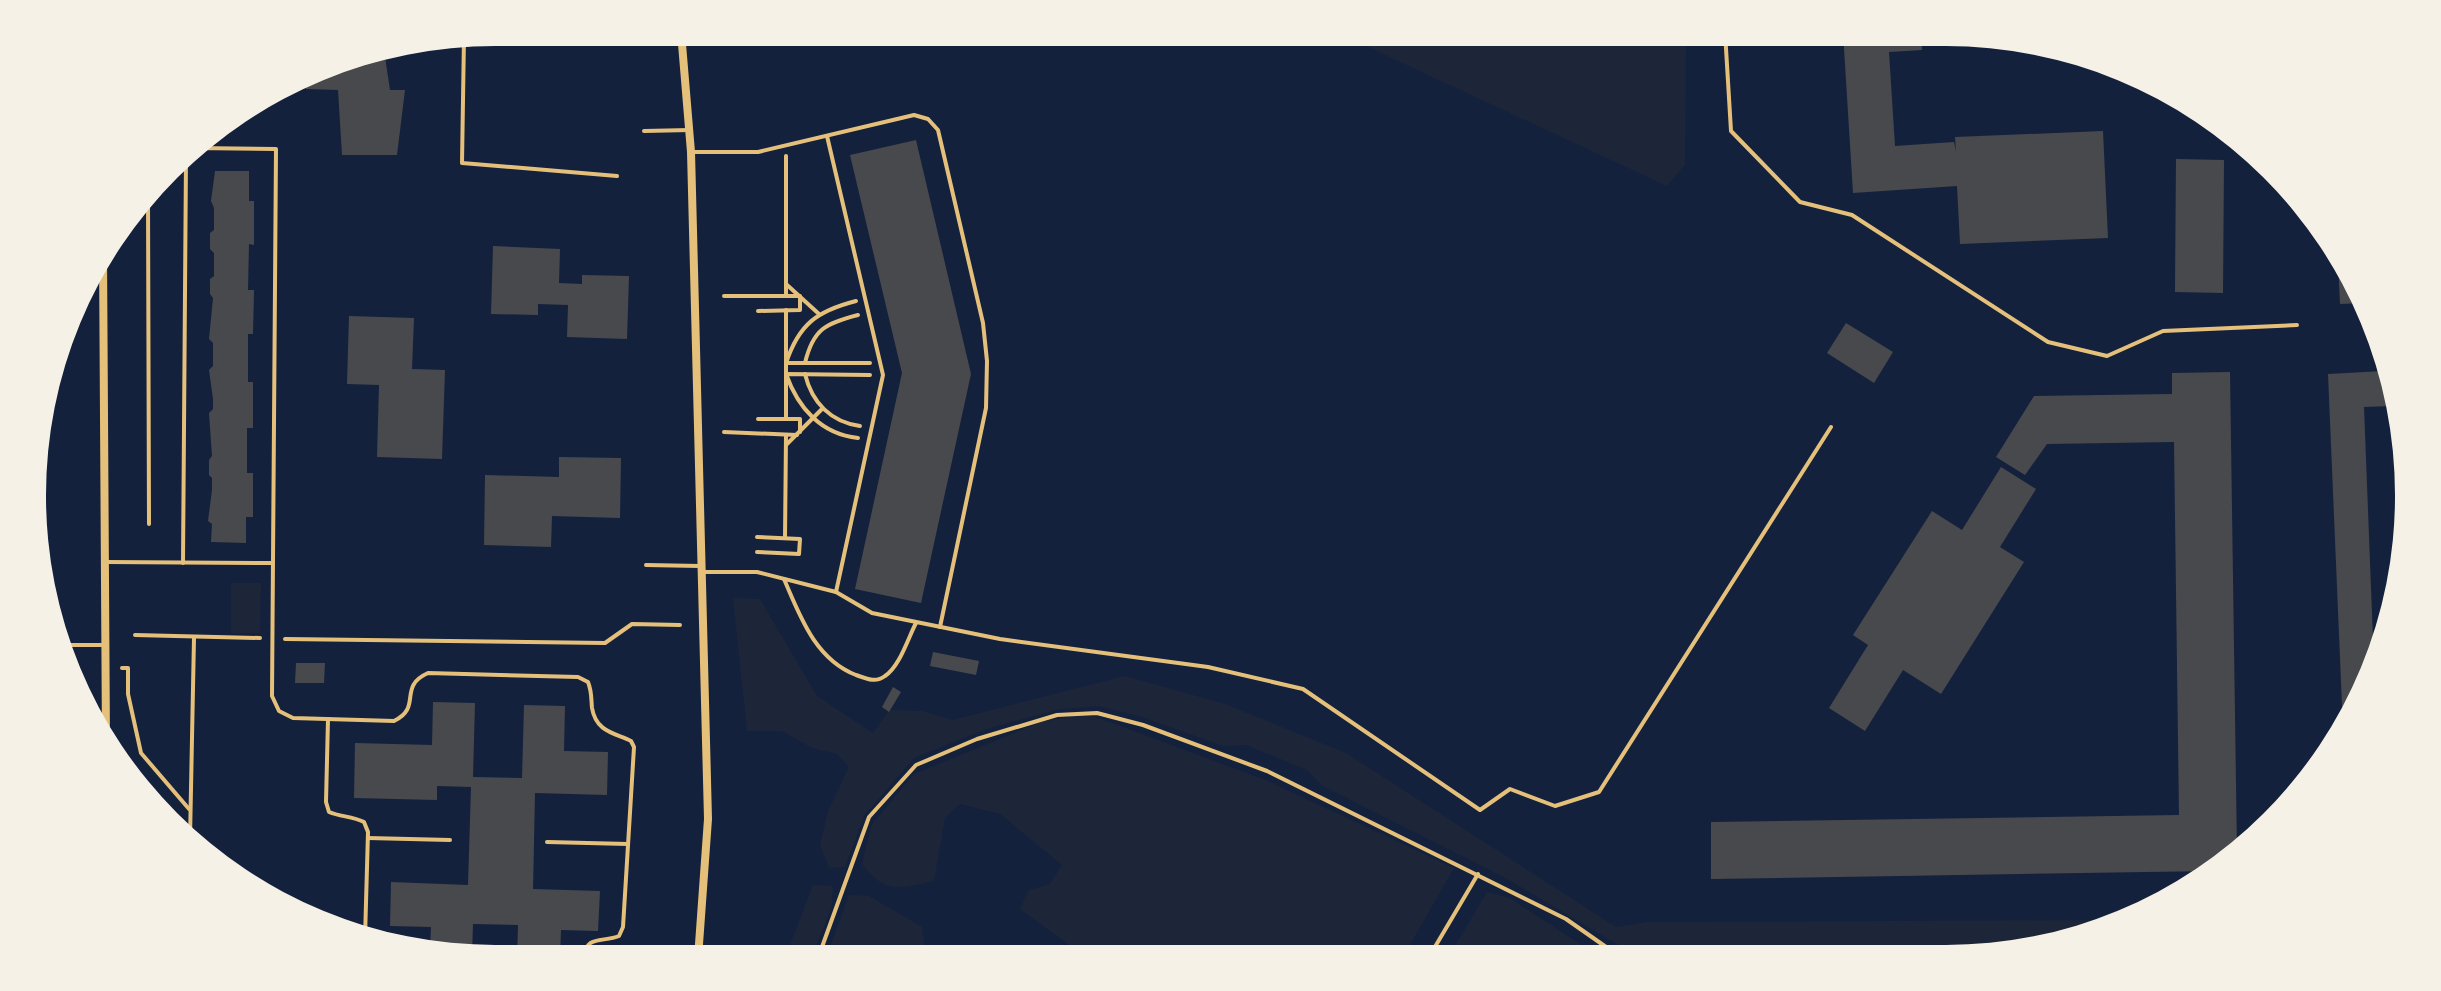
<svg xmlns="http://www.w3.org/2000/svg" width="2441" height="991" viewBox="0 0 2441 991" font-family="Mulish,sans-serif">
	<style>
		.green { fill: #1d2539 }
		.building { fill: #48494c }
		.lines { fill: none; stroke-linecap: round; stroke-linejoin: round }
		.path { stroke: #e5c07b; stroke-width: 4 }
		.service { stroke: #e5c07b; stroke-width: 4 }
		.minor { stroke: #e5c07b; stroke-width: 8 }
	</style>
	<rect width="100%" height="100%" fill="#14213d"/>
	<g class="green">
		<path d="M 1336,32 L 1686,32 L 1685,165 L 1667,186 Z"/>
		<path d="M 231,583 L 261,583 L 260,633 L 231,633 Z"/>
		<path d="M 733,598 L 760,599 L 817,696 L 873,733 L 889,710 L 922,711 L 952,720 L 1125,676 L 1225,704 L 1346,753 L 1616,927 L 1648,922 L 2123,920 L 2006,955 L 1637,956 L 1502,876 L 1321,785 L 1307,770 L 1246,745 L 1223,746 L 1139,716 L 1099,706 L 1060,709 L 986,729 L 914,758 L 864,816 L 845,867 L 829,868 L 820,845 L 828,811 L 849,767 L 837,754 L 812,748 L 782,731 L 747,731 Z"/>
		<path d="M 1088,714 L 1268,781 L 1454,868 L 1403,957 L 1075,957 L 1068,944 L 1020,909 L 1029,890 L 1050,884 L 1062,865 L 1000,814 L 960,804 L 945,818 L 934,881 C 899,888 886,895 862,864 L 872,824 L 914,774 L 1041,722 Z"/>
		<path d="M 813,885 L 833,886 L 831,909 L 811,958 L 785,958 Z"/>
		<path d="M 1487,892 L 1510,898 L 1598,956 L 1449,956 Z"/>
		<path d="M 849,895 L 869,896 L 922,927 L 926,958 L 826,958 Z"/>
	</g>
	<g class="building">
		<path d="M 1843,32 L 1921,32 L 1922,50 L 1889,52 L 1895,146 L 1954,142 L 1956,151 L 1955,137 L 2103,131 L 2108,238 L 1960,244 L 1957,186 L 1853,193 Z"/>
		<path d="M 384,50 L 390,90 L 405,90 L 397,155 L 342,155 L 338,90 L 306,89 L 306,80 L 346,57 Z"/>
		<path d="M 916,140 L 971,374 L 921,603 L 855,589 L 902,373 L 850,155 Z"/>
		<path d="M 2176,159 L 2224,160 L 2223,293 L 2175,292 Z"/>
		<path d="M 215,171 L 249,171 L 249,201 L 254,201 L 254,245 L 249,244 L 248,290 L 254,290 L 253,334 L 248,334 L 248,382 L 253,382 L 253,428 L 247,428 L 247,473 L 253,473 L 253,517 L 246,517 L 246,543 L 211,542 L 212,524 L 208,521 L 212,490 L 212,478 L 209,475 L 209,460 L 212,456 L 209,413 L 213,409 L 213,399 L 209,370 L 213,366 L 213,343 L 209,339 L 213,298 L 210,294 L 210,279 L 214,276 L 214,253 L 210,249 L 210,233 L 214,230 L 214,208 L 211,201 Z"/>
		<path d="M 493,246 L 560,249 L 559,283 L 582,284 L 582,275 L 629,276 L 627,339 L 567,337 L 568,305 L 538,304 L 538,315 L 491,314 Z"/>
		<path d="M 2338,261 L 2361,290 L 2364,303 L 2340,304 Z"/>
		<path d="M 349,316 L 414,318 L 412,369 L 445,370 L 442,459 L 377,457 L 379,385 L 347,384 Z"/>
		<path d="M 1846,323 L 1893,352 L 1874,383 L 1827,353 Z"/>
		<path d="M 2383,371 L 2392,406 L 2364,407 L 2374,665 L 2343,729 L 2328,374 Z"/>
		<path d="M 2230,372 L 2237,853 L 2211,871 L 1711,879 L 1711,822 L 2179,815 L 2174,442 L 2047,444 L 2025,475 L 1996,457 L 2034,396 L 2172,394 L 2172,373 Z"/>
		<path d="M 559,457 L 621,458 L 620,518 L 552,516 L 551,547 L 484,545 L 485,475 L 559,477 Z"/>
		<path d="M 2001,467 L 2036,489 L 2000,547 L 2024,562 L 1941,694 L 1903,670 L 1865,731 L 1829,708 L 1868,645 L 1853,635 L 1932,511 L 1962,530 Z"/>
		<path d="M 933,652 L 979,661 L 976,675 L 930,666 Z"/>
		<path d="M 296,663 L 325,663 L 324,683 L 295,683 Z"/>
		<path d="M 893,687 L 901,692 L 889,712 L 882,707 Z"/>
		<path d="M 433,702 L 475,703 L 473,777 L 522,778 L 524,705 L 565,706 L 564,751 L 608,752 L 607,795 L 535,793 L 533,889 L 600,891 L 598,931 L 561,930 L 560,959 L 517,959 L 518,925 L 473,924 L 472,955 L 430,948 L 431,927 L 390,926 L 391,882 L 468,885 L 471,787 L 437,786 L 437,800 L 354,798 L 355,743 L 432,745 Z"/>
	</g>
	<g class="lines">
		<g class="path">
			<path d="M 786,284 L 819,314"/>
			<path d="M 724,296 L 800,296 L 800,310 L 758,311"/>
			<path d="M 786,296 L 786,156"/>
			<path d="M 856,301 C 817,311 799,324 786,363 L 870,363"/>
			<path d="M 805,363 C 813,329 826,323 858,315"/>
			<path d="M 805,374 C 812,403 831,422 860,426"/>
			<path d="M 758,419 L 800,419 L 800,432"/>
			<path d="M 786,419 L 786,310"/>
			<path d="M 724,432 L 797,435"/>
			<path d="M 858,438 C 821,434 798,408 786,374 L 870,375"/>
			<path d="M 787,444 L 822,409"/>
			<path d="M 785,538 L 786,435"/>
			<path d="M 757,552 L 799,554 L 800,539 L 757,537"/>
			<path d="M 135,635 L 260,638"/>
			<path d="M 285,639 L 605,643 L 632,624 L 680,625"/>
			<path d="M 122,668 L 128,668 L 128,694 L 141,753 L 189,809"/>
			<path d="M 190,839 L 194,638"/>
		</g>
		<g class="service">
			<path d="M 1725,32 L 1731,131 L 1800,202 L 1852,215 L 2048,342 L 2107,356 L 2163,331 L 2297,325"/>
			<path d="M 464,37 L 462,163 L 617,176"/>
			<path d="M 644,131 L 690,130"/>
			<path d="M 827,136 L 883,375 L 836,592"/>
			<path d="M 693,152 L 758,152 L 914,115 L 928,119 L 938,130 L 983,323 L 987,361 L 986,408 L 940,627"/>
			<path d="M 148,198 L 149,524"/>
			<path d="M 105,562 L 273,563"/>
			<path d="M 183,563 L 186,157 L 195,148 L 276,149 L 272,696 L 279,711 L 293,718 L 394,721 C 423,707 397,687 428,673 L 578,677 L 588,682 C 592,692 591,698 592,708 C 596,732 615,733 631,741 L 634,747 L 623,927 L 619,936 C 603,943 585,934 584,959"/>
			<path d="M 646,565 L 700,566"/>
			<path d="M 703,572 L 757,572 L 836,592 L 872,613 L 1000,639 L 1208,667 L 1303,689 L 1480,810 L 1510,789 L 1555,806 L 1599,792 L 1831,427"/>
			<path d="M 784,579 C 800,616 815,659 856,675 C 867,679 876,683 885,676 C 900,666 908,638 916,623"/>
			<path d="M 65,645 L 103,645"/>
			<path d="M 328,719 L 326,802 L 329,812 C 341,817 352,816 364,822 L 368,832 L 365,938"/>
			<path d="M 368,838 L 450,840"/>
			<path d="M 547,842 L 628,844"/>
			<path d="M 1429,957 L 1478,874"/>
			<path d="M 818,958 L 869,817 L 916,765 L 977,739 L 1057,715 L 1097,713 L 1143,725 L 1267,771 L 1566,919 L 1619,956"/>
		</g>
		<g class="minor">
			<path d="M 681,32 L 691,152 L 708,819 L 698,958"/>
			<path d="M 103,253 L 106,744"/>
		</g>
	</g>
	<path d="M0 0H2441V991H0ZM495 46H1946A449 449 0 0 1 2395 495V496A449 449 0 0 1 1946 945H495A449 449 0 0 1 46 496V495A449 449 0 0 1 495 46Z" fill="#f6f1e7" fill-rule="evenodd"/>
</svg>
